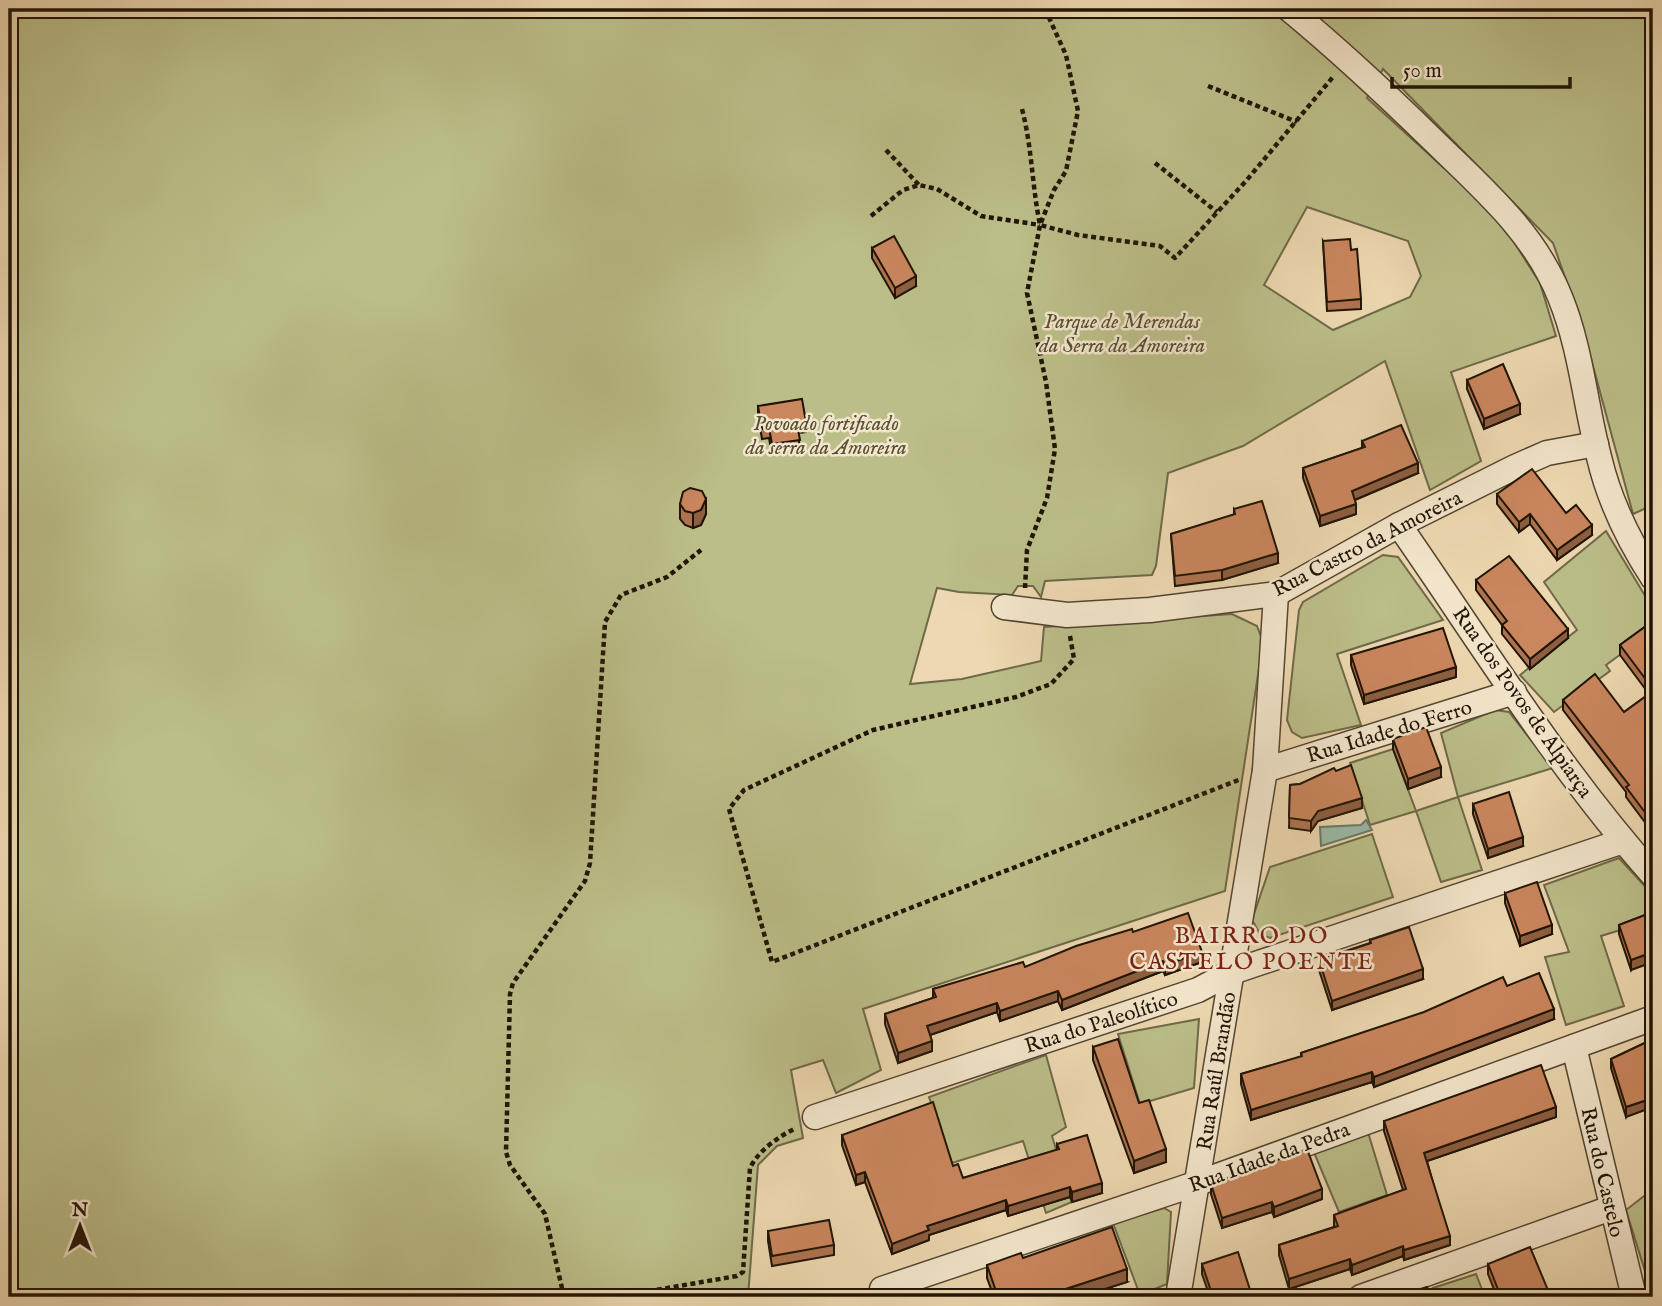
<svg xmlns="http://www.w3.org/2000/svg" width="1662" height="1306" viewBox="0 0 1662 1306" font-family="'IM FELL English',serif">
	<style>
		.green { fill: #bbbe89; stroke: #6e6948; stroke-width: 2; fill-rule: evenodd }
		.water { fill: #9abaa7; stroke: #697867; stroke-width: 2 }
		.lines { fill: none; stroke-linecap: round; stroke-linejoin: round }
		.minor-casing { stroke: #534531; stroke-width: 27 }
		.path { stroke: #201406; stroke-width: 4.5; stroke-dasharray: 5 3.5; stroke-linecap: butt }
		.minor { stroke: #f3e6cc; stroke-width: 24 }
		.wall { fill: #ae7350; stroke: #201406; stroke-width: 2 }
		.shaded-wall { fill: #8d5e41; stroke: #201406; stroke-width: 2 }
		.building { fill: #ca865d; stroke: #201406; stroke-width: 2 }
		.labels { text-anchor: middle; stroke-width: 5; stroke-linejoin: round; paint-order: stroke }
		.park-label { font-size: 21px; font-style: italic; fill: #565034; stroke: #f3e6cc }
		.street-label { font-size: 21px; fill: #201406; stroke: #f3e6cc }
		.neighbourhood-label { font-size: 23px; letter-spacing: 2px; fill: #7a1f14; stroke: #f3e6cc }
	</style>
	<rect width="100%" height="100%" fill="#edd8b1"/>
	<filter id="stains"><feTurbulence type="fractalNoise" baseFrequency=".00286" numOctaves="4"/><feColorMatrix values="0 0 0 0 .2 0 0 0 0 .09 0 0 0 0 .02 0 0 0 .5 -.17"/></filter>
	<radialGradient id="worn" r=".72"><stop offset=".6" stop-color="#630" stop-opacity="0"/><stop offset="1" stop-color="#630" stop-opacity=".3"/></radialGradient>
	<g class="green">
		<path d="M 9,9 L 1653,9 L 1653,505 L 1633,514 L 1583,329 L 1553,243 L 1383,69 L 1367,98 L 1498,217 L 1540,283 L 1556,336 L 1451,372 L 1481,461 L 1430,490 L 1385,361 L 1243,446 L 1168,473 L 1156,566 L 1152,575 L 1045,581 L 1041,597 L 1033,586 L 1018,586 L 1012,595 L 959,592 L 937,588 L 910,684 L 962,679 L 1041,661 L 1044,627 L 1232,614 L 1257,626 L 1263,642 L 1225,891 L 863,1009 L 881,1070 L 836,1093 L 823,1060 L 791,1070 L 803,1138 L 777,1146 L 758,1165 L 748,1297 L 9,1297 ZM 1307,207 L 1408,241 L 1421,276 L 1410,297 L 1333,330 L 1264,285 Z"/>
		<path d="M 1606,531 L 1653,609 L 1653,631 L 1606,665 L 1610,671 L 1554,712 L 1520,675 L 1577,630 L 1544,582 Z"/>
		<path d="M 1383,555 L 1398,557 L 1443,620 L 1337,654 L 1361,725 L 1302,738 L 1292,732 L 1287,720 L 1299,610 L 1303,602 Z"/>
		<path d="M 1495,710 L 1509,712 L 1553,768 L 1458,797 L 1482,870 L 1441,882 L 1416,811 L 1370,825 L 1350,763 L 1393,749 L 1416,811 L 1458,797 L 1441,733 Z"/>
		<path d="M 1372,834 L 1393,897 L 1270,938 L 1260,934 L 1252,920 L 1270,867 Z"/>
		<path d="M 1619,858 L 1653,895 L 1653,920 L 1601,936 L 1624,1006 L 1566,1025 L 1545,957 L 1569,952 L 1544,885 Z"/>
		<path d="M 1199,1019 L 1194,1088 L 1140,1104 L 1118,1034 Z"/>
		<path d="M 1046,1055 L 1066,1127 L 1052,1136 L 1072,1202 L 1046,1213 L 1023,1141 L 952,1163 L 929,1097 Z"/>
		<path d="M 1367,1129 L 1387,1195 L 1339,1212 L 1313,1150 Z"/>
		<path d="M 1653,1189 L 1653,1297 L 1626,1210 Z"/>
		<path d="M 1164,1208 L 1171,1212 L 1167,1284 L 1140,1295 L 1113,1223 Z"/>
		<path d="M 1476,1274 L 1485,1297 L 1436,1297 L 1433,1288 Z"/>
	</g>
	<path class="water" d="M 1366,820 L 1372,830 L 1321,846 L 1320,827 L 1361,825 Z"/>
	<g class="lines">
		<g class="minor-casing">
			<g id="minor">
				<path d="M 1289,9 C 1340,51 1387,95 1434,141 C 1483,189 1534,232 1560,297 C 1581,348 1585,404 1599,457 C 1609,500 1629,541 1653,578"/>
				<path d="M 1399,525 C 1481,643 1557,767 1653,875"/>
				<path d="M 1004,607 L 1067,615 L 1150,610 L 1276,594 L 1399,525 L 1515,467 L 1547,453 L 1596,444"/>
				<path d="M 1265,770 L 1514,692"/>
				<path d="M 1574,1047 L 1634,1297"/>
				<path d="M 815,1117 L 1198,990 L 1232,972 L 1623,841"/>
				<path d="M 882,1289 L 1198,1183 L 1653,1018"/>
				<path d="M 1178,1297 L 1265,770 L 1276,594"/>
				<path d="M 1361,1297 L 1611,1208"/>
			</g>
		</g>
		<g class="path">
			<path d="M 1208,86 L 1297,122"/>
			<path d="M 1022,109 C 1032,147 1032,186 1040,225 L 1078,235 L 1160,246 L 1175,258 L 1246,181 L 1333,77"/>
			<path d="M 886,150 L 919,185"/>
			<path d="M 1155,163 L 1217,212"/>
			<path d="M 871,216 L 903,190 L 919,185 L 937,189 L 981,216 L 1040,225"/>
			<path d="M 1025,588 L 1027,550 L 1047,498 L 1055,449 L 1046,382 L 1027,293 L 1040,225 L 1054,190 L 1066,171 L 1078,111 L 1066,55 L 1045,9"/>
			<path d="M 1070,636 L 1074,659 L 1051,684 L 1016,697 L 873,730 L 744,790 L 729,809 L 772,962 L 1241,779"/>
			<path d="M 564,1297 L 545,1214 L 510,1165 L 506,1152 L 510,994 L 513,983 L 585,881 L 590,863 L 605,622 L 621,595 L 667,577 L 701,550"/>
			<path d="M 615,1297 L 737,1276 L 743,1272 L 750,1168 C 759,1150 778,1137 796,1128"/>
		</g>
		<use href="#minor" class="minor"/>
	</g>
	<g class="wall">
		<path d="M 1323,241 L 1361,299 L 1361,309 L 1327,311 Z"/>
		<path d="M 872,248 L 916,286 L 895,298 L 872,258 Z"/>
		<path d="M 1467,380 L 1520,414 L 1484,429 L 1467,389 Z"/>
		<path d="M 758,406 L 806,422 L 806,432 L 798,433 L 800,450 L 772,454 L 769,438 L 762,439 L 758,416 Z"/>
		<path d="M 1362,441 L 1418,473 L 1355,500 L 1356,514 L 1320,526 L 1303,478 L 1303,468 L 1362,448 Z"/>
		<path d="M 1497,494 L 1566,513 L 1592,535 L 1557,560 L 1530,524 L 1519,532 L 1497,504 Z"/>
		<path d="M 680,504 L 706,514 L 701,525 L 693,528 L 685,525 L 680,519 Z"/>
		<path d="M 1234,509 L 1278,563 L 1222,580 L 1175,586 L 1171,534 L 1234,515 Z"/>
		<path d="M 1476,580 L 1568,638 L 1530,669 L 1502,634 L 1502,625 L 1476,590 Z"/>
		<path d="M 1653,621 L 1653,833 L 1626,797 L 1626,792 L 1563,710 L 1563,700 L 1624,712 L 1649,694 L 1620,655 L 1620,645 Z"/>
		<path d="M 1351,655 L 1456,677 L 1364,704 L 1351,665 Z"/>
		<path d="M 1393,739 L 1441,777 L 1408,789 L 1393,749 Z"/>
		<path d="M 1336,771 L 1362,808 L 1318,821 L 1311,831 L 1289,828 L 1290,785 L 1300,784 Z"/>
		<path d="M 1473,804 L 1523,846 L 1488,858 L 1473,814 Z"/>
		<path d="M 1505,893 L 1552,934 L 1520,946 L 1505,903 Z"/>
		<path d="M 1653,912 L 1631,970 L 1619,934 L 1619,925 Z"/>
		<path d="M 1133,932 L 1202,962 L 1165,975 L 1163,971 L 1062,1010 L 1058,1001 L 1000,1021 L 997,1012 L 930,1035 L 932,1051 L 898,1063 L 885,1024 L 885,1014 L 933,998 L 933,989 L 1025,967 Z"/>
		<path d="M 1370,940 L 1423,979 L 1332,1010 L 1319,970 L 1319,960 L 1370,943 Z"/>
		<path d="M 1507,986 L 1554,1019 L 1374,1087 L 1372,1082 L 1251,1120 L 1241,1084 L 1241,1074 L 1301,1057 L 1301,1053 Z"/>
		<path d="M 1653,1039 L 1626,1117 L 1611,1068 L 1611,1059 Z"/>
		<path d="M 1093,1047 L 1139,1103 L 1166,1162 L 1134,1173 L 1093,1060 Z"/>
		<path d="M 1556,1117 L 1427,1161 L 1450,1245 L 1404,1260 L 1403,1256 L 1352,1275 L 1350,1269 L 1289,1289 L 1279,1255 L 1279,1245 L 1334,1227 L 1334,1215 L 1403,1190 L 1384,1131 L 1384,1121 Z"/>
		<path d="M 842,1135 L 953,1166 L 963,1178 L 1057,1150 L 1057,1144 L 1102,1193 L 1072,1202 L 1070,1197 L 1008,1216 L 1006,1210 L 929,1235 L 929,1240 L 892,1254 L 865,1182 L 856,1185 L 842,1145 Z"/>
		<path d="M 1211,1184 L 1322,1199 L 1274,1217 L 1272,1212 L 1222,1228 L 1211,1194 Z"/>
		<path d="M 768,1231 L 834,1245 L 834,1255 L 772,1266 L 768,1241 Z"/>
		<path d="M 1023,1258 L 1127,1282 L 1080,1297 L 994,1297 L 987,1278 L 987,1265 Z"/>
		<path d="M 1202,1264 L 1252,1297 L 1210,1297 L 1202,1274 Z"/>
		<path d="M 1488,1264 L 1550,1297 L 1497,1297 L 1488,1274 Z"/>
	</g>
	<g class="shaded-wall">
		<path d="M 916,276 L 916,286 L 895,298 L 895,288 Z"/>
		<path d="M 1520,404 L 1520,414 L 1484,429 L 1484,419 Z"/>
		<path d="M 1418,463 L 1418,473 L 1352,501 L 1352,491 Z"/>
		<path d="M 706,499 L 706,514 L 701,525 L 693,528 L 693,513 Z"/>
		<path d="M 1356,504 L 1356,514 L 1320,526 L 1320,516 Z"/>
		<path d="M 1530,514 L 1530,524 L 1519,532 L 1519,522 Z"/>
		<path d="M 1592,525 L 1592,535 L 1557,560 L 1557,550 Z"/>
		<path d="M 1278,553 L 1278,563 L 1222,580 L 1222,570 Z"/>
		<path d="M 1568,629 L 1568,638 L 1530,669 L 1530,659 Z"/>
		<path d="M 1456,667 L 1456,677 L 1364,704 L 1364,695 Z"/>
		<path d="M 1441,767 L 1441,777 L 1408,789 L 1408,779 Z"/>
		<path d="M 1362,798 L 1362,808 L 1318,821 L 1311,831 L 1311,821 L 1318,811 Z"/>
		<path d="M 1523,837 L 1523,846 L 1488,858 L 1488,849 Z"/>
		<path d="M 1552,925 L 1552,934 L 1520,946 L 1520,936 Z"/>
		<path d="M 1202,952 L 1202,962 L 1165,975 L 1165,965 Z"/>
		<path d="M 1653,952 L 1653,962 L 1631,970 L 1631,960 Z"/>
		<path d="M 1163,961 L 1163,971 L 1062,1010 L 1062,1000 Z"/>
		<path d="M 1423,969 L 1423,979 L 1332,1010 L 1332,1001 Z"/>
		<path d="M 1058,991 L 1058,1001 L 1000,1021 L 1000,1011 Z"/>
		<path d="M 997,1003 L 997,1012 L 927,1036 L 927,1026 Z"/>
		<path d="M 1554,1009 L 1554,1019 L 1374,1087 L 1374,1077 Z"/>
		<path d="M 932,1041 L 932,1051 L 898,1063 L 898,1053 Z"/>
		<path d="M 1372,1072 L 1372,1082 L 1251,1120 L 1251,1110 Z"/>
		<path d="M 1653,1098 L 1653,1107 L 1626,1117 L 1626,1107 Z"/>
		<path d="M 1556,1107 L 1556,1117 L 1424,1162 L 1424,1153 Z"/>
		<path d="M 1166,1149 L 1166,1162 L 1134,1173 L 1134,1161 Z"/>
		<path d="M 865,1172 L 865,1182 L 856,1185 L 856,1175 Z"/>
		<path d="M 1102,1183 L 1102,1193 L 1072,1202 L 1072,1192 Z"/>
		<path d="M 1070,1187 L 1070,1197 L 1008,1216 L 1008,1206 Z"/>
		<path d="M 1322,1189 L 1322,1199 L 1274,1217 L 1274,1207 Z"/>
		<path d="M 1006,1200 L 1006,1210 L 929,1235 L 929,1240 L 892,1254 L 892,1244 L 927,1226 Z"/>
		<path d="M 1272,1202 L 1272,1212 L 1222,1228 L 1222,1218 Z"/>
		<path d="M 1450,1236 L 1450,1245 L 1404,1260 L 1404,1250 Z"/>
		<path d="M 1403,1246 L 1403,1256 L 1352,1275 L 1352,1265 Z"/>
		<path d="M 1350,1259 L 1350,1269 L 1289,1289 L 1289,1279 Z"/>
		<path d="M 1127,1269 L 1127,1282 L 1080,1297 L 1041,1297 Z"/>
	</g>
	<g class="building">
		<path d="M 894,236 L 916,276 L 895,288 L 872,248 Z"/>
		<path d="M 1350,239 L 1351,250 L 1357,249 L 1361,299 L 1327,302 L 1323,241 Z"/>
		<path d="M 1503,364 L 1520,404 L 1484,419 L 1467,380 Z"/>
		<path d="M 802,399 L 806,422 L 797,424 L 800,440 L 772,444 L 769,428 L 762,429 L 758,406 Z"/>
		<path d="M 1401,425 L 1418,463 L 1352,491 L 1356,504 L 1320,516 L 1303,468 L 1365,447 L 1362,441 Z"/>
		<path d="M 1532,469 L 1566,513 L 1576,505 L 1592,525 L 1557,550 L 1530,514 L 1519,522 L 1497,494 Z"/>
		<path d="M 690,488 L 702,491 L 706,499 L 701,510 L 693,513 L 685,511 L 680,504 L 683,492 Z"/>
		<path d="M 1262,501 L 1278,553 L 1222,570 L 1175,576 L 1171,534 L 1235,514 L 1234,509 Z"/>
		<path d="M 1509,556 L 1568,629 L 1530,659 L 1502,625 L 1507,621 L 1476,580 Z"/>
		<path d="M 1653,621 L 1653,689 L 1620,645 Z"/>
		<path d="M 1443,628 L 1456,667 L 1364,695 L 1351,655 Z"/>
		<path d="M 1595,674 L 1624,712 L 1653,691 L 1653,740 L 1650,742 L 1653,747 L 1653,823 L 1626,787 L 1629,785 L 1563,700 Z"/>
		<path d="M 1426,727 L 1441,767 L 1408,779 L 1393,739 Z"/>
		<path d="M 1351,765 L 1362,798 L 1318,811 L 1311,821 L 1289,818 L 1290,785 L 1300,784 L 1334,768 L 1336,771 Z"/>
		<path d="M 1509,792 L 1523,837 L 1488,849 L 1473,804 Z"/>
		<path d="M 1537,882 L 1552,925 L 1520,936 L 1505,893 Z"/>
		<path d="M 1653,912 L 1653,952 L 1631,960 L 1619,925 Z"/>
		<path d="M 1188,913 L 1202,952 L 1165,965 L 1163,961 L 1062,1000 L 1058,991 L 1000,1011 L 997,1003 L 927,1026 L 932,1041 L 898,1053 L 885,1014 L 936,997 L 933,989 L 1023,962 L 1025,967 L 1076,946 L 1132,929 L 1133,932 Z"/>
		<path d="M 1409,927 L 1423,969 L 1332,1001 L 1319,960 L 1371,943 L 1370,940 Z"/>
		<path d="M 1539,973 L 1554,1009 L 1374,1077 L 1372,1072 L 1251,1110 L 1241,1074 L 1302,1056 L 1301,1053 L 1424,1012 L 1503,977 L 1507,986 Z"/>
		<path d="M 1118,1039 L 1139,1103 L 1149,1100 L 1166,1149 L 1134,1161 L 1093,1047 Z"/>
		<path d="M 1653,1039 L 1653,1098 L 1626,1107 L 1611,1059 Z"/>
		<path d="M 1541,1065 L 1556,1107 L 1424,1153 L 1450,1236 L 1404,1250 L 1403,1246 L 1352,1265 L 1350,1259 L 1289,1279 L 1279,1245 L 1338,1226 L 1334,1215 L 1406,1189 L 1384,1121 Z"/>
		<path d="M 933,1102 L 953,1166 L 958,1164 L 963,1178 L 1059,1149 L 1057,1144 L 1087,1135 L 1102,1183 L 1072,1192 L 1070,1187 L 1008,1206 L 1006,1200 L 927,1226 L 929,1230 L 892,1244 L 865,1172 L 856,1175 L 842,1135 Z"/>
		<path d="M 1307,1149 L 1322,1189 L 1274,1207 L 1272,1202 L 1222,1218 L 1211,1184 Z"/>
		<path d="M 829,1220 L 834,1245 L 772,1256 L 768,1231 Z"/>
		<path d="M 1112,1227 L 1127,1269 L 1041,1297 L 998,1297 L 987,1265 L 1021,1253 L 1023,1258 Z"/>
		<path d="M 1530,1247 L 1550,1295 L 1545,1297 L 1501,1297 L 1488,1264 Z"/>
		<path d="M 1238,1252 L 1252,1296 L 1247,1297 L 1213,1297 L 1202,1264 Z"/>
		<path d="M 1427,1287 L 1431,1297 L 1395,1297 Z"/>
	</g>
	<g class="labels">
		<g class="park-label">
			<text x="1122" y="328">Parque de Merendas<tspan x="1122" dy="24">da Serra da Amoreira</tspan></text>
			<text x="826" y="430">Povoado fortificado<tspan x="826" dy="24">da serra da Amoreira</tspan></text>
		</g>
		<g class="street-label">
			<text transform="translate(1367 543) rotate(-27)" y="7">Rua Castro da Amoreira</text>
			<text transform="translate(1523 702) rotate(55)" y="7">Rua dos Povos de Alpiarça</text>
			<text transform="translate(1389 731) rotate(-17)" y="7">Rua Idade do Ferro</text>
			<text transform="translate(1101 1022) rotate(-18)" y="7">Rua do Paleolítico</text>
			<text transform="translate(1216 1071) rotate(-81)" y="7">Rua Raúl Brandão</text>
			<text transform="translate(1269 1157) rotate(-20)" y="7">Rua Idade da Pedra</text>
			<text transform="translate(1603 1172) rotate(77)" y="7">Rua do Castelo</text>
		</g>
		<g class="neighbourhood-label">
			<text x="1252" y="943">BAIRRO DO<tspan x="1252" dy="26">CASTELO POENTE</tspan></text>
		</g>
	</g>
	<rect width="1662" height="1306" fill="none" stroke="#edd8b1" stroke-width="35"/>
	<rect x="10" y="10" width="1641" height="1285" fill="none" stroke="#201406" stroke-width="3.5"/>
	<rect x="18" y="18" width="1627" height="1271" fill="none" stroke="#201406" stroke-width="2"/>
	<g transform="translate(80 1226)" stroke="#f3e6cc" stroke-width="5" paint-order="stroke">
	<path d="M0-5L12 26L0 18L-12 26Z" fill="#201406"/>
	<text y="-10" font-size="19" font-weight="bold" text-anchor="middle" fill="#201406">N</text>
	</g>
	<path d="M1392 77v10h178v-10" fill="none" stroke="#201406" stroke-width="3.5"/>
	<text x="1403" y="77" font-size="21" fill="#201406" stroke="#f3e6cc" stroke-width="5" paint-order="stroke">50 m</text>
	<rect width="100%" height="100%" filter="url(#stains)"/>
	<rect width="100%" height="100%" fill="url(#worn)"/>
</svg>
